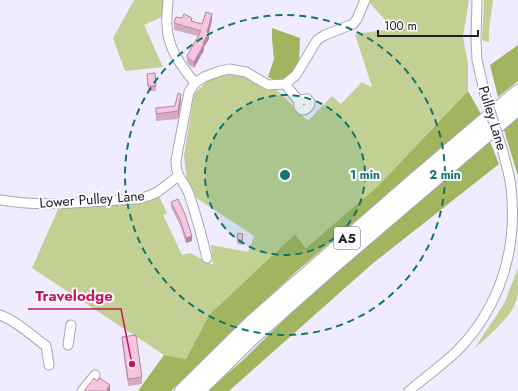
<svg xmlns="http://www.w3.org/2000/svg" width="518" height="391" viewBox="0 0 518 391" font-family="Jost,sans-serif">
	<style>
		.green { fill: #c2d193 }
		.forest { fill: #a1b45e }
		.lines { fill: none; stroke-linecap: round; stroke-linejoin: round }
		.minor-casing { stroke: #aaa5b7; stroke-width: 11 }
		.highway-casing { stroke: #aaa5b7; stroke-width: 16 }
		.minor { stroke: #fff; stroke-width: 9 }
		.highway { stroke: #fff; stroke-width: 14 }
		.minor-bridge-casing { stroke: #aaa5b7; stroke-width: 11; stroke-linecap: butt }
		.minor-bridge { stroke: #fff; stroke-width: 9 }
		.wall { fill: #d4a9c2 }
		.shaded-wall { fill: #ad8a9e }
		.building { fill: #f7c5e1; stroke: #ad8a9e }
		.ring { fill: none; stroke: #0f766e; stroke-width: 2; stroke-dasharray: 7 5 }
		.labels { text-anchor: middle; stroke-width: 4; stroke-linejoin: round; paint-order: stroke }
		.shield { fill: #fcfbff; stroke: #636268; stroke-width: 1 }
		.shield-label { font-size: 13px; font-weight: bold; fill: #222027 }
		.street-label { font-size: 14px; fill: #222027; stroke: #fcfbff }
		.centre { fill: #0f766e; stroke: #fcfbff; stroke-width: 2 }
		.ring-label { font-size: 12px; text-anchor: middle; font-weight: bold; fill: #0f766e; stroke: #fcfbff; stroke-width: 4; stroke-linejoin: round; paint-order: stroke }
		.leader { fill: none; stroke: #c2185b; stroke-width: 1.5 }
		.callout-dot { fill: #c2185b; stroke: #fcfbff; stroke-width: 1.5 }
		.callout-label { font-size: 15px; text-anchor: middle; font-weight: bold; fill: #c2185b; stroke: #fcfbff; stroke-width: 4; stroke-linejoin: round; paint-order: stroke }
	</style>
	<rect width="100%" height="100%" fill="#f1ebff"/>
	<g class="green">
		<path d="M 134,0 L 164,0 L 164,16 L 144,25 L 163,67 L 125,71 L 113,38 Z"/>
		<path d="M 370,0 L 469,0 L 463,37 L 468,64 L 468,91 L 379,185 L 306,248 L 295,234 L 209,315 L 186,359 L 164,355 L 32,268 L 59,207 L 133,201 L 159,196 L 167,213 L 163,215 L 182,255 L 190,253 L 213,265 L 211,245 L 248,252 L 254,236 L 195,197 L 187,183 L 184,156 L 194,94 L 209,79 L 221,74 L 232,73 L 247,77 L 259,84 L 276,89 L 308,121 L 332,96 L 341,104 L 362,82 L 372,87 L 355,34 L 393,29 L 369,2 Z"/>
		<path d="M 484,0 L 493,0 L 489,29 L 489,42 L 482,40 Z"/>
		<path d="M 518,268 C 518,276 518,285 518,293 C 516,315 489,335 474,349 L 504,304 Z"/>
	</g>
	<g class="forest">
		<path d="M 272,28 L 300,38 L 299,64 L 290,76 L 285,80 L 276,81 L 268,77 L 274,59 L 272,38 Z"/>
		<path d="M 518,45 L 518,81 L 498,97 L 490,65 Z"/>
		<path d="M 468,91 L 481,114 L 298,270 L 235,328 L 171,391 L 138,391 L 164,355 L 186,359 L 209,315 L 295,234 L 306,248 L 379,185 Z"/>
		<path d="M 518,118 L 518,176 L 504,130 Z"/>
		<path d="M 489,139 L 499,164 L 372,264 L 229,391 L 208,391 L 243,360 L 309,295 L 404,215 Z"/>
	</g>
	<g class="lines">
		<g class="minor-casing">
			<g id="minor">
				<path d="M 168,0 C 168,8 166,17 167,25 C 167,47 181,66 195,83"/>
				<path d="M 477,0 L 476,39 L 477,60 L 485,95"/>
				<path d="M 285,84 L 298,100 L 307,99 L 310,102 C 310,106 307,110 302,110 L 299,107 L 298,100"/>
				<path d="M 0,200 C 45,208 92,201 137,199 C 157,195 163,188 178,176"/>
				<path d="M 207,258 C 202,237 196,215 189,194 C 183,178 176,180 176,160 L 189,92 L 195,83 L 204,77 L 220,71 L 229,69 L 246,72 L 268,85 L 285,84 L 296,75 L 317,40 L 325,35 L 353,24 L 357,19 L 365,0"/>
				<path d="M 0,315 C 17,321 32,336 46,346 L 49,365"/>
				<path d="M 68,345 L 71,325"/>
				<path d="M 82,391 L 95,375"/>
				<path d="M 409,391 C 424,378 441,366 456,352 C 500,308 518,249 511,188 C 510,176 506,164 503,152"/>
			</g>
		</g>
		<g class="highway-casing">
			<g id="highway">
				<path d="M 182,391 L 252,322 L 411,183 L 518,92"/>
				<path d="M 198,391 L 254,336 L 333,266 L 518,108"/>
			</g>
		</g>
		<use href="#minor" class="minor"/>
		<use href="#highway" class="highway"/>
		<g class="minor-bridge-casing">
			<path id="minor-bridge" d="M 485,95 L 503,152"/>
		</g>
		<use href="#minor-bridge" class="minor-bridge"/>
	</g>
	<g class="wall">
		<path d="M 212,20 L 209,33 L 209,39 L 204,47 L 204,50 L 194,68 L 189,65 L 187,62 L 187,56 L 198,36 L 174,30 L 174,23 L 192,21 L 202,24 Z"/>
		<path d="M 147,74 L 156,86 L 156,91 L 148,91 Z"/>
		<path d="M 181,101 L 178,119 L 156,121 L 156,108 L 175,106 Z"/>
		<path d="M 171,202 L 192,241 L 186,243 L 180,225 L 171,207 Z"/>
		<path d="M 237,239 L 243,239 L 242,245 L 237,244 Z"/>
		<path d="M 122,337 L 142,377 L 142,384 L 128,386 L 122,344 Z"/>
	</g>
	<g class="shaded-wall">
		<path d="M 212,14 L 212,20 L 208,36 L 209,33 L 209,39 L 204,47 L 204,50 L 194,68 L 194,62 L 203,43 Z"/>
		<path d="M 181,94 L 181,101 L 178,119 L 178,111 Z"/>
		<path d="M 243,234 L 243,239 L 242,245 L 242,241 Z"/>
		<path d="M 192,236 L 192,241 L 186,243 L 186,238 Z"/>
		<path d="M 110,385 L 110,391 L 107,391 L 107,389 Z"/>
	</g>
	<g class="building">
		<path d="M 206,12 L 212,14 L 207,32 L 209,33 L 203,43 L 204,44 L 194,62 L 189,59 L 187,56 L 201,31 L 174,23 L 176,17 L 182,18 L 184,14 L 192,18 L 191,21 L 202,24 Z"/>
		<path d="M 155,73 L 156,86 L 148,86 L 147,74 Z"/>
		<path d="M 178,93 L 181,94 L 178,111 L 156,114 L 156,108 L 175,106 Z"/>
		<path d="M 178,199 L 185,214 L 192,236 L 186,238 L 180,220 L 171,202 Z"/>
		<path d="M 238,233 L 243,234 L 242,241 L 237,239 Z"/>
		<path d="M 136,335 L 142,377 L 128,379 L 122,337 Z"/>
		<path d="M 94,378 L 97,381 L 100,378 L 110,385 L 107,389 L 109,391 L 84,391 Z"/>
	</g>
	<circle cx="285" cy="175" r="80" fill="#0f766e" fill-opacity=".12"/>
	<g class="ring">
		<circle cx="285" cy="175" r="80"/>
		<circle cx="285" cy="175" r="160"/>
	</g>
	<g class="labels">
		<rect class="shield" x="334" y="227" width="26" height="22" rx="3"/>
		<g class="shield-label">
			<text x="347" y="243">A5</text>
		</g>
		<g class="street-label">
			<text transform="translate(493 118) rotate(73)" y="5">Pulley Lane</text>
			<text transform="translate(92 199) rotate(-4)" y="5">Lower Pulley Lane</text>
		</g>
	</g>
	<circle cx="285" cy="175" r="6" class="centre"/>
	<g class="ring-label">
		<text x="365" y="179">1 min</text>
		<text x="445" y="179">2 min</text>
	</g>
	<path class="leader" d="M132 364L121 309H28"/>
	<circle class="callout-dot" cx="132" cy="364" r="4"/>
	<g class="callout-label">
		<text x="74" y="301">Travelodge</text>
	</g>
	<path d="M378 30v6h100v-6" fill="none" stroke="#222027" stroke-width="2"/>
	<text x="384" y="30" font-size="12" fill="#222027" stroke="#fcfbff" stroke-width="3" paint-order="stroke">100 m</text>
</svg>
